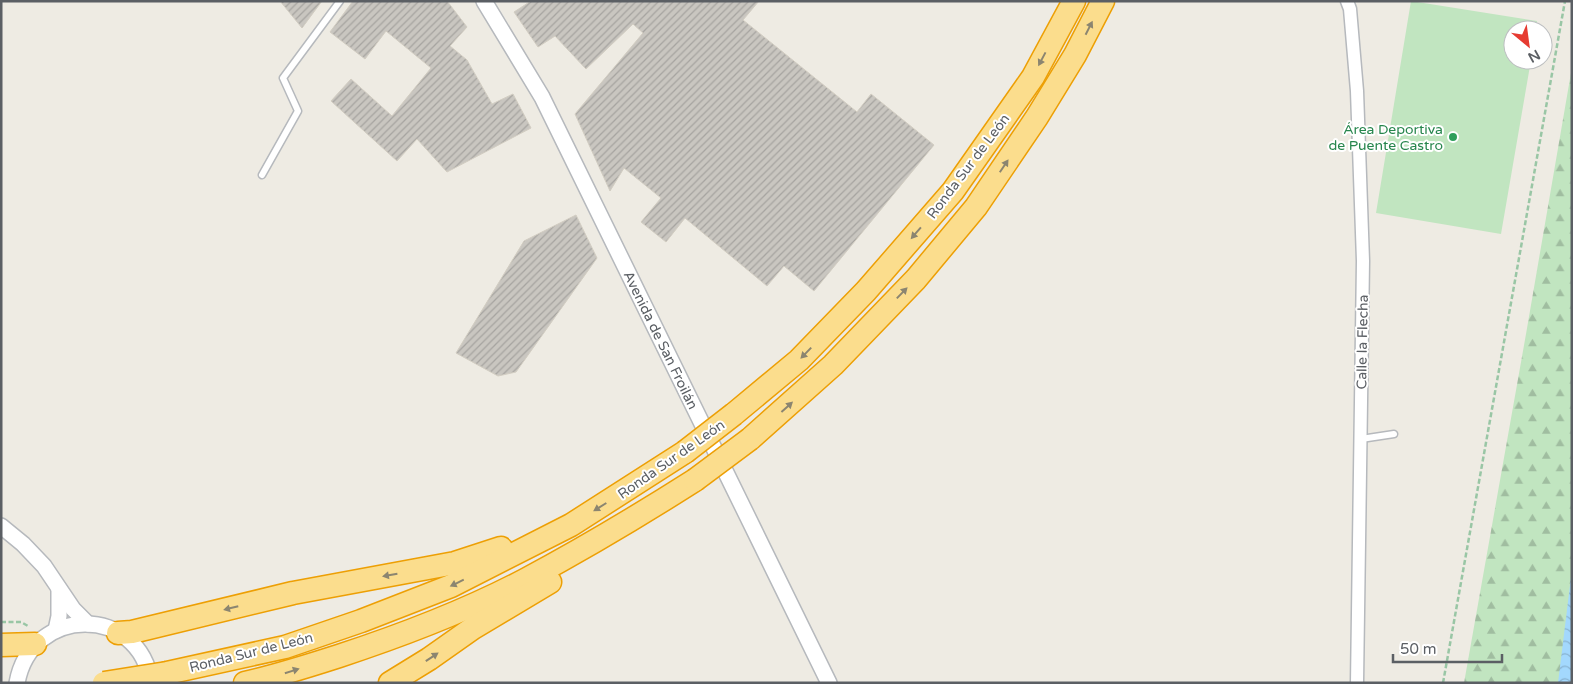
<svg xmlns="http://www.w3.org/2000/svg" width="1573" height="684" viewBox="0 0 1573 684" font-family="'Varela Round',sans-serif">
	<style>
		.forest { fill: url(#forest-firs) }
		.garden { fill: #c1e5c0 }
		.water { fill: url(#water-waves) }
		.building { fill: url(#building-hatch); stroke: #d2cdc2 }
		.lines { fill: none; stroke-linecap: round; stroke-linejoin: round }
		.service-casing { stroke: #b6b9bd; stroke-width: 9 }
		.minor-casing { stroke: #b6b9bd; stroke-width: 15 }
		.tertiary-casing { stroke: #b6b9bd; stroke-width: 18 }
		.motorway-casing { stroke: #ed9f04; stroke-width: 25 }
		.path { stroke: #99c6a5; stroke-width: 2.5; stroke-dasharray: 5 2.5; stroke-linecap: butt }
		.service { stroke: #fff; stroke-width: 6 }
		.minor { stroke: #fff; stroke-width: 12 }
		.tertiary { stroke: #fff; stroke-width: 15 }
		.motorway { stroke: #fbdd8d; stroke-width: 22 }
		.motorway-bridge-casing { stroke: #ed9f04; stroke-width: 25; stroke-linecap: butt }
		.motorway-bridge { stroke: #fbdd8d; stroke-width: 22 }
		.oneway { fill: #8b8570 }
		.leisure-dot { fill: #2e9e5b; stroke: #fff; stroke-width: 2 }
		.labels { text-anchor: middle; stroke-width: 4; stroke-linejoin: round; paint-order: stroke }
		.leisure-label { font-size: 14px; fill: #27864d; stroke: #fff; text-anchor: end }
		.street-label { font-size: 14px; fill: #5b5f64; stroke: #fff }
	</style>
	<defs>
		<pattern id="forest-firs" width="22" height="20" patternUnits="userSpaceOnUse" patternTransform="scale(1.25)"><rect width="22" height="20" fill="#c1e5c0"/><path d="M5 1l3.5 6h-7zM16 11l3.5 6h-7z" fill="#a0bda0"/></pattern>
		<pattern id="water-waves" width="16" height="10" patternUnits="userSpaceOnUse" patternTransform="scale(1.25)"><rect width="16" height="10" fill="#a3d8fd"/><path d="M0 5q4-4 8 0t8 0" fill="none" stroke="#88b2d0"/></pattern>
		<pattern id="building-hatch" width="6" height="6" patternUnits="userSpaceOnUse" patternTransform="scale(1.25)"><rect width="6" height="6" fill="#c9c6c0"/><path d="M-1 1l2-2M0 6l6-6M5 7l2-2" fill="none" stroke="#a6a4a0"/></pattern>
	</defs>
	<rect width="100%" height="100%" fill="#eeebe3"/>
	<path class="forest" d="M 1572,67 L 1572,683 L 1464,683 L 1526,334 Z"/>
	<path class="garden" d="M 1411,1 L 1537,21 L 1536,30 L 1513,30 L 1513,60 L 1531,60 L 1501,234 L 1376,213 Z"/>
	<path class="water" d="M 1572,569 L 1572,683 L 1558,683 Z"/>
	<g class="building">
		<path d="M 280,1 L 322,1 L 302,28 Z"/>
		<path d="M 353,1 L 447,1 L 467,27 L 450,46 L 467,60 L 492,104 L 513,94 L 531,128 L 447,172 L 417,139 L 397,161 L 331,101 L 351,79 L 392,116 L 431,68 L 386,31 L 365,59 L 330,32 Z"/>
		<path d="M 531,1 L 759,1 L 743,20 L 857,112 L 871,94 L 934,145 L 814,291 L 784,266 L 767,286 L 685,218 L 666,242 L 641,222 L 661,198 L 624,168 L 610,191 L 575,114 L 643,33 L 633,24 L 586,69 L 555,36 L 538,47 L 514,12 Z"/>
		<path d="M 576,215 L 597,258 L 516,372 L 498,376 L 456,353 L 524,241 Z"/>
	</g>
	<g class="lines">
		<g class="service-casing">
			<g id="service">
				<path d="M 262,175 L 298,111 L 283,78 L 340,1"/>
				<path d="M 1361,439 L 1394,434"/>
			</g>
		</g>
		<g class="minor-casing">
			<path id="minor" d="M 1347,1 L 1350,9 L 1357,91 L 1363,261 L 1357,683"/>
		</g>
		<g class="tertiary-casing">
			<g id="tertiary">
				<path d="M 484,1 L 542,97 L 829,683"/>
				<path d="M 1,526 L 23,544 L 44,566 L 73,609 L 88,624"/>
				<path d="M 56,630 L 59,616 L 59,589"/>
				<path d="M 17,683 C 31,605 140,604 151,683"/>
			</g>
		</g>
		<g class="motorway-casing">
			<g id="motorway">
				<path d="M 734,414 L 799,360 L 866,291 L 953,191 L 1033,77 L 1074,1"/>
				<path d="M 750,439 L 833,365 L 916,279 L 976,207 L 1037,117 L 1075,55 L 1103,1"/>
				<path d="M 118,633 L 132,632 L 293,593 L 455,563 L 501,548"/>
				<path d="M 1,645 L 35,644"/>
				<path d="M 167,673 L 285,647 L 361,621 L 451,586 L 571,525 L 685,452"/>
				<path d="M 245,683 C 277,676 308,666 339,656 C 403,635 466,611 525,580 C 583,549 640,515 695,480"/>
				<path d="M 390,683 L 429,659 L 473,628 L 550,582"/>
			</g>
		</g>
		<g class="path">
			<path d="M 1,622 L 21,622 L 28,626"/>
			<path d="M 1443,683 L 1565,1"/>
		</g>
		<use href="#service" class="service"/>
		<use href="#minor" class="minor"/>
		<use href="#tertiary" class="tertiary"/>
		<use href="#motorway" class="motorway"/>
		<g class="motorway-bridge-casing">
			<g id="motorway-bridge">
				<path d="M 685,452 L 734,414"/>
				<path d="M 695,480 L 750,439"/>
				<path d="M 104,683 L 167,673"/>
			</g>
		</g>
		<use href="#motorway-bridge" class="motorway-bridge"/>
	</g>
	<defs><path id="oneway-solid" d="M-6-.8H1V-3.2L6.5 0L1 3.2V.8H-6Z" transform="scale(1.25)"/></defs>
	<g class="oneway">
		<use href="#oneway-solid" transform="translate(1089 28) rotate(-63)"/>
		<use href="#oneway-solid" transform="translate(1042 59) rotate(118)"/>
		<use href="#oneway-solid" transform="translate(1004 166) rotate(-56)"/>
		<use href="#oneway-solid" transform="translate(916 233) rotate(131)"/>
		<use href="#oneway-solid" transform="translate(902 293) rotate(-46)"/>
		<use href="#oneway-solid" transform="translate(806 353) rotate(134)"/>
		<use href="#oneway-solid" transform="translate(787 407) rotate(-42)"/>
		<use href="#oneway-solid" transform="translate(600 507) rotate(148)"/>
		<use href="#oneway-solid" transform="translate(390 575) rotate(170)"/>
		<use href="#oneway-solid" transform="translate(457 583) rotate(154)"/>
		<use href="#oneway-solid" transform="translate(231 608) rotate(166)"/>
		<use href="#oneway-solid" transform="translate(432 657) rotate(-34)"/>
		<use href="#oneway-solid" transform="translate(292 671) rotate(-18)"/>
	</g>
	<circle class="leisure-dot" cx="1453" cy="137" r="5"/>
	<g class="labels">
		<g class="leisure-label">
			<text x="1443" y="134">Área Deportiva<tspan x="1443" dy="16">de Puente Castro</tspan></text>
		</g>
		<g class="street-label">
			<text transform="translate(968 166) rotate(-53)" y="5">Ronda Sur de León</text>
			<text transform="translate(661 340) rotate(64)" y="5">Avenida de San Froilán</text>
			<text transform="translate(1362 342) rotate(-89)" y="5">Calle la Flecha</text>
			<text transform="translate(671 459) rotate(-35)" y="5">Ronda Sur de León</text>
			<text transform="translate(251 652) rotate(-14)" y="5">Ronda Sur de León</text>
		</g>
	</g>
	<rect width="1573" height="684" fill="none" stroke="#5b5f64" stroke-width="5"/>
	<g transform="translate(1528 45) rotate(151)"><circle r="24" fill="#ffffff" stroke="#bdbfc1"/>
	<path d="M0-4L9 19L0 12L-9 19Z" fill="#e63b31"/>
	<text y="-8" font-size="14" font-weight="bold" text-anchor="middle" fill="#5b5f64">N</text>
	</g>
	<path d="M1393 654v8h109v-8" fill="none" stroke="#5b5f64" stroke-width="2.5"/>
	<text x="1400" y="654" font-size="15" fill="#5b5f64" stroke="#ffffff" stroke-width="4" paint-order="stroke">50 m</text>
</svg>
